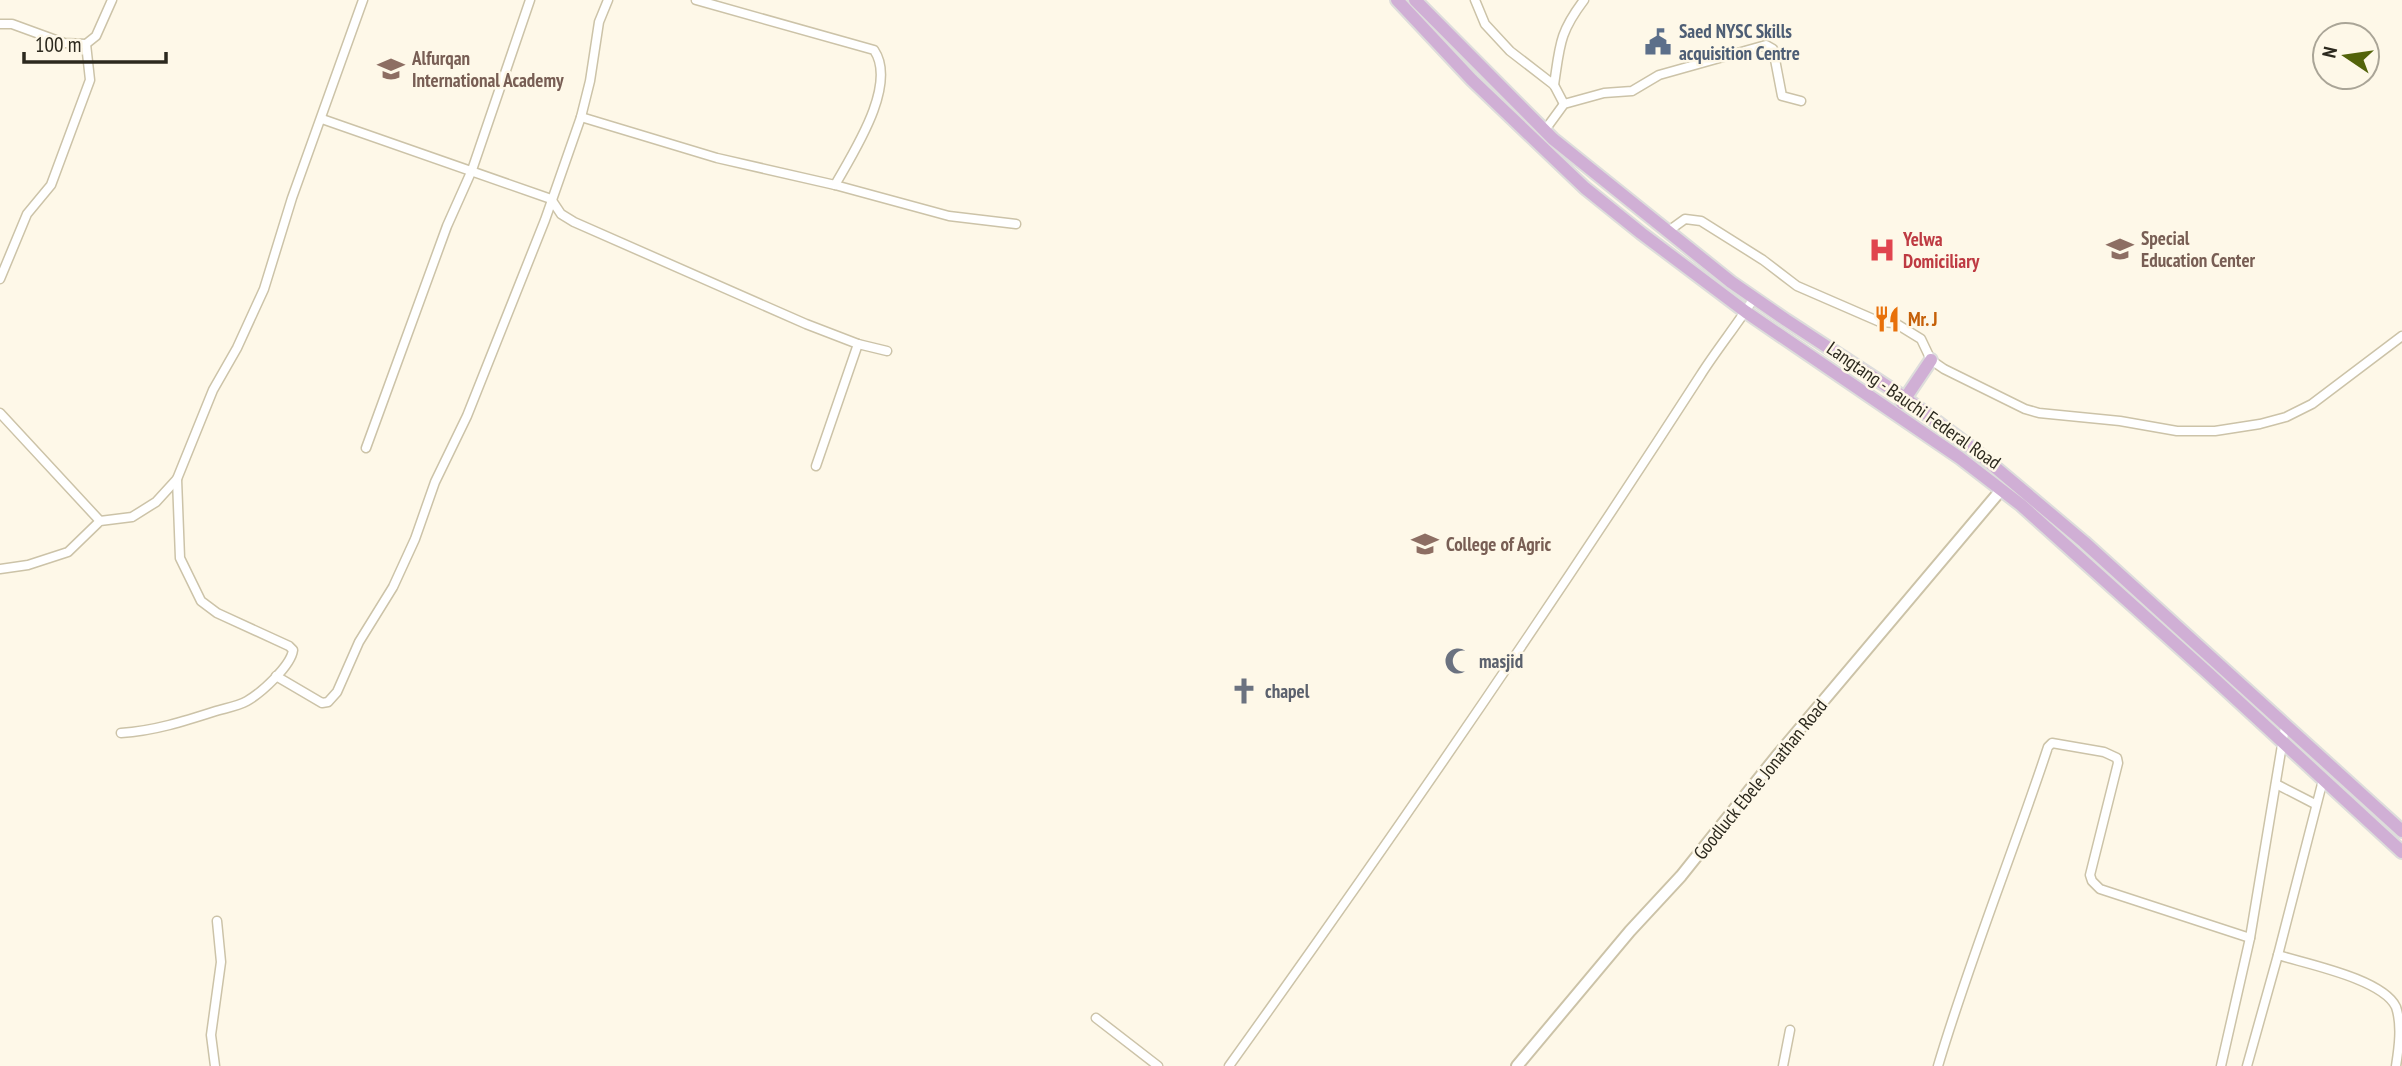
<svg xmlns="http://www.w3.org/2000/svg" width="2402" height="1066" viewBox="0 0 2402 1066" font-family="'PT Sans Narrow',sans-serif">
	<style>
		.lines { fill: none; stroke-linecap: round; stroke-linejoin: round }
		.street-casing { stroke: #ccc3a8; stroke-width: 11 }
		.secondary-casing { stroke: #ccc3a8; stroke-width: 14 }
		.primary-casing { stroke: #dddddb; stroke-width: 16 }
		.street { stroke: #fff; stroke-width: 8 }
		.secondary { stroke: #fff; stroke-width: 10 }
		.primary { stroke: #d0afd5; stroke-width: 12 }
		.labels { text-anchor: middle; stroke-width: 5; stroke-linejoin: round; paint-order: stroke }
		.service-label { font-size: 19px; font-weight: bold; fill: #4e5e75; stroke: #fef8e8; text-anchor: start }
		.education-label { font-size: 19px; font-weight: bold; fill: #785e54; stroke: #fef8e8; text-anchor: start }
		.health-label { font-size: 19px; font-weight: bold; fill: #be3a42; stroke: #fef8e8; text-anchor: start }
		.food-label { font-size: 19px; font-weight: bold; fill: #c56008; stroke: #fef8e8; text-anchor: start }
		.street-label { font-size: 19px; fill: #2c291e; stroke: #fef8e8 }
		.worship-label { font-size: 19px; font-weight: bold; fill: #5b616d; stroke: #fef8e8; text-anchor: start }
	</style>
	<rect width="100%" height="100%" fill="#fef8e8"/>
	<g class="lines">
		<g class="street-casing">
			<g id="street">
				<path d="M 696,0 L 874,50 C 898,85 853,153 835,185"/>
				<path d="M 1475,0 L 1485,24 L 1510,51 L 1554,85 L 1564,104"/>
				<path d="M 0,24 L 12,24 L 64,43 L 86,44 L 96,36 L 112,0"/>
				<path d="M 1554,85 C 1560,45 1559,33 1584,0"/>
				<path d="M 581,117 L 717,158 L 835,185 L 949,216 L 1016,224"/>
				<path d="M 322,119 L 551,199 L 561,214 L 574,222 L 806,324 L 858,344 L 887,351"/>
				<path d="M 1545,130 L 1564,104 L 1604,93 L 1632,91 L 1659,75 L 1766,45 L 1773,49 L 1782,96 L 1801,101"/>
				<path d="M 1667,232 L 1685,219 L 1701,221 L 1763,260 L 1797,286 L 1880,322 L 1895,323 L 1921,339 L 1931,360 L 1944,369 L 2025,409 L 2039,413 L 2120,421 L 2177,431 L 2215,431 L 2260,424 L 2286,417 L 2312,404 L 2402,336"/>
				<path d="M 0,279 L 27,214 L 51,185 L 90,80 L 86,44"/>
				<path d="M 0,413 L 100,521"/>
				<path d="M 366,448 L 447,226 L 472,170 L 530,0"/>
				<path d="M 816,466 L 858,344"/>
				<path d="M 0,569 L 28,565 L 68,552 L 100,521 L 132,517 L 156,502 L 177,479"/>
				<path d="M 276,676 L 322,703 L 328,702 L 337,692 L 359,642 L 393,587 L 415,539 L 435,482 L 467,416 L 545,220 L 581,117 L 590,81 L 599,22 L 608,0"/>
				<path d="M 121,733 C 154,731 185,721 216,711 C 226,708 238,706 247,701 C 261,693 291,666 293,650 L 289,646 L 217,613 L 201,601 L 180,558 L 177,479 L 213,390 L 237,348 L 264,289 L 292,198 L 363,0"/>
				<path d="M 2276,784 L 2315,804"/>
				<path d="M 2278,955 C 2307,964 2383,979 2396,1007 C 2402,1025 2399,1047 2396,1066"/>
				<path d="M 1096,1018 L 1158,1066"/>
				<path d="M 215,1066 L 211,1035 L 221,962 L 217,921"/>
				<path d="M 1229,1066 C 1391,840 1549,610 1700,376 C 1717,349 1737,325 1754,298"/>
				<path d="M 1783,1066 L 1790,1030"/>
				<path d="M 1938,1066 C 1970,958 2013,853 2048,747 L 2052,743 L 2104,752 L 2117,758 L 2118,763 L 2090,875 L 2092,881 L 2100,889 L 2250,938"/>
				<path d="M 2221,1066 L 2250,938 L 2285,727"/>
				<path d="M 2247,1066 L 2278,955 L 2323,780"/>
			</g>
		</g>
		<g class="secondary-casing">
			<path id="secondary" d="M 1517,1066 L 1630,931 L 1681,876 L 1776,757 L 2001,490"/>
		</g>
		<g class="primary-casing">
			<g id="primary">
				<path d="M 1397,0 L 1472,80 L 1585,188 L 1641,233 L 1746,312 L 1960,458 L 2021,505 L 2209,674 L 2402,852"/>
				<path d="M 1415,0 L 1553,139 L 1731,282 L 1786,320 L 1905,398 L 1977,452 L 2084,542 L 2402,831"/>
				<path d="M 1902,403 L 1931,360"/>
			</g>
		</g>
		<use href="#street" class="street"/>
		<use href="#secondary" class="secondary"/>
		<use href="#primary" class="primary"/>
	</g>
	<defs>
		<g id="civic-bare" transform="scale(2.1)"><path d="M-.6-6.5H3V-4.5H.6V-3L4-1V1h2V6H-6V1h2V-1L-.6-3ZM-1.2 2.5V6h2.4V2.5Z" fill="#5c6f8a" stroke="#fef8e8" stroke-width="2.5" paint-order="stroke"/></g>
		<g id="school-bare" transform="scale(2.1)"><path d="M0-5L7-2L0 1L-7-2ZM-4 1L0 2.5L4 1V4Q0 6-4 4Z" fill="#8d6e63" stroke="#fef8e8" stroke-width="2.5" paint-order="stroke"/></g>
		<g id="hospital-bare" transform="scale(2.1)"><path d="M-5-5h3v3.5h4V-5h3V5h-3V1.5h-4V5h-3Z" fill="#e0444e" stroke="#fef8e8" stroke-width="2.5" paint-order="stroke"/></g>
		<g id="restaurant-bare" transform="scale(2.1)"><path d="M-5-6h1v4h1v-4h1v4h1v-4h1v5L-1.5 .5V6h-2V.5L-5-1ZM5-6V6H3V1.5H1.5Q1.5-4 5-6Z" fill="#e8710a" stroke="#fef8e8" stroke-width="2.5" paint-order="stroke"/></g>
		<g id="university-bare" transform="scale(2.1)"><path d="M0-5L7-2L0 1L-7-2ZM-4 1L0 2.5L4 1V4Q0 6-4 4Z" fill="#8d6e63" stroke="#fef8e8" stroke-width="2.5" paint-order="stroke"/></g>
		<g id="mosque-bare" transform="scale(2.1)"><path d="M3.5-4.9A6 6 0 1 0 3.5 4.9A5 5 0 1 1 3.5-4.9Z" fill="#6b7280" stroke="#fef8e8" stroke-width="2.5" paint-order="stroke"/></g>
		<g id="church-bare" transform="scale(2.1)"><path d="M-1.2-6h2.4v3.5h3.3v2.4h-3.3V6h-2.4V-.1h-3.3v-2.4h3.3Z" fill="#6b7280" stroke="#fef8e8" stroke-width="2.5" paint-order="stroke"/></g>
	</defs>
	<g fill-rule="evenodd">
		<use href="#civic-bare" x="1658" y="42"/>
		<use href="#school-bare" x="391" y="69"/>
		<use href="#school-bare" x="2120" y="249"/>
		<use href="#hospital-bare" x="1882" y="250"/>
		<use href="#restaurant-bare" x="1887" y="319"/>
		<use href="#university-bare" x="1425" y="544"/>
		<use href="#mosque-bare" x="1458" y="661"/>
		<use href="#church-bare" x="1244" y="691"/>
	</g>
	<g class="labels">
		<g class="service-label">
			<text x="1679" y="38">Saed NYSC Skills<tspan x="1679" dy="22">acquisition Centre</tspan></text>
		</g>
		<g class="education-label">
			<text x="412" y="65">Alfurqan<tspan x="412" dy="22">International Academy</tspan></text>
			<text x="2141" y="245">Special<tspan x="2141" dy="22">Education Center</tspan></text>
			<text x="1446" y="551">College of Agric</text>
		</g>
		<g class="health-label">
			<text x="1903" y="246">Yelwa<tspan x="1903" dy="22">Domiciliary</tspan></text>
		</g>
		<g class="food-label">
			<text x="1908" y="326">Mr. J</text>
		</g>
		<g class="street-label">
			<text transform="translate(1914 405) rotate(35)" y="7">Langtang - Bauchi Federal Road</text>
			<text transform="translate(1760 779) rotate(-51)" y="7">Goodluck Ebele Jonathan Road</text>
		</g>
		<g class="worship-label">
			<text x="1479" y="668">masjid</text>
			<text x="1265" y="698">chapel</text>
		</g>
	</g>
	<g transform="translate(2346 56) rotate(283)"><circle r="33" fill="#fef8e8" stroke="#aaa597" stroke-width="2"/>
	<path d="M0-5L12 26L0 18L-12 26Z" fill="#53630a"/>
	<text y="-10" font-size="19" font-weight="bold" text-anchor="middle" fill="#2c291e">N</text>
	</g>
	<path d="M24 52v10h142v-10" fill="none" stroke="#2c291e" stroke-width="3.5"/>
	<text x="35" y="52" font-size="21" fill="#2c291e" stroke="#fef8e8" stroke-width="5" paint-order="stroke">100 m</text>
</svg>
